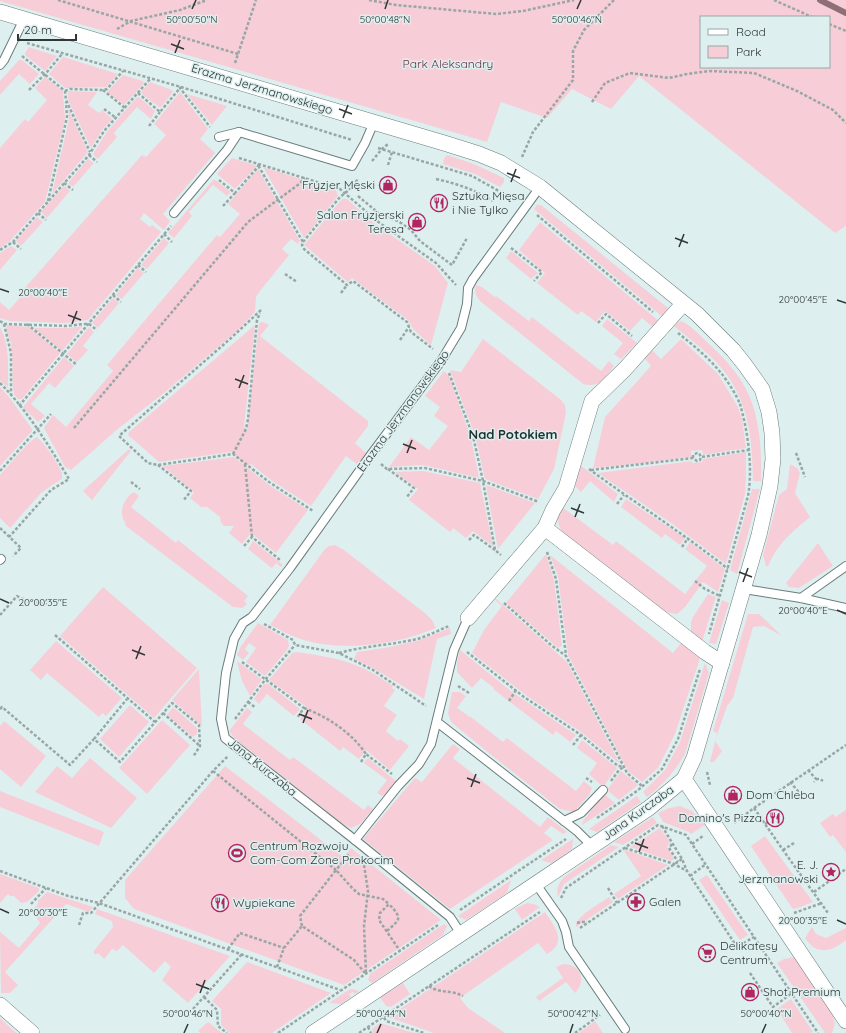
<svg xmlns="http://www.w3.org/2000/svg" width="846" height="1033" viewBox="0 0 846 1033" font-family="Quicksand,sans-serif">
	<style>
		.green { fill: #f7ced8; fill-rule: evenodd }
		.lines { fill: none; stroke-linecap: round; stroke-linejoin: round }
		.stream { stroke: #8e6e77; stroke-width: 6 }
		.lane-casing { stroke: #6b7c7c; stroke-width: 10 }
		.street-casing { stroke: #6b7c7c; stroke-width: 16 }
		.path { stroke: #98a6a5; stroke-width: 2.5; stroke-dasharray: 3 2; stroke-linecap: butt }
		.lane { stroke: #fff; stroke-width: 8 }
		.street { stroke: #fff; stroke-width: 15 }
		.ticks { fill: none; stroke: #303737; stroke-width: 1.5 }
		.labels { text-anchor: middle; stroke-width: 3; stroke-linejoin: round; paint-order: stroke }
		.park-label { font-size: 12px; fill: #6f3045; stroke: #ddf0ef }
		.street-label { font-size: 12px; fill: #303737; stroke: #ddf0ef }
		.poi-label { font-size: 12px; fill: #303737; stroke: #ddf0ef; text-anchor: start }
		.neighbourhood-label { font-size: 13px; font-weight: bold; fill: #223131; stroke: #ddf0ef }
		.ticks-label { font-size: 10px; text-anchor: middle; fill: #303737; stroke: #ddf0ef; stroke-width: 3; stroke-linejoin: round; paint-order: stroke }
	</style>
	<rect width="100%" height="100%" fill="#ddf0ef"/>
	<g class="green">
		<path d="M 0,0 L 846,0 L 846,226 L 835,233 L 639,76 L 611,109 L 572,89 L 547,118 L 501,102 L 487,142 L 38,12 L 0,1 ZM 701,17 L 829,17 L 829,67 L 701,67 Z"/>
		<path d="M 29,47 L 57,56 L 45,71 L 25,55 L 25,53 Z"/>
		<path d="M 63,57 L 118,74 L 106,87 L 65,88 L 49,74 Z"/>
		<path d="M 19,60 L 22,60 L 39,74 L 30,84 L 19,74 L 0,95 L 0,81 Z"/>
		<path d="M 123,75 L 143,81 L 144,83 L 124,105 L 107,92 Z"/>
		<path d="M 45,77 L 63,91 L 65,119 L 45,202 L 9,242 L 0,248 L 0,148 L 25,119 L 28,122 L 47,100 L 35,88 Z"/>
		<path d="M 150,82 L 172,90 L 173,92 L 161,107 L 159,107 L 142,94 L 141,92 Z"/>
		<path d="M 69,91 L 97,92 L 88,105 L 99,113 L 102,110 L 112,119 L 102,130 L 91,148 L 68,100 L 68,92 Z"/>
		<path d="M 180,92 L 208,129 L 200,139 L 215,153 L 163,214 L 170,221 L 164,230 L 144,213 L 140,219 L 150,227 L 152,225 L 161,232 L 88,320 L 65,323 L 10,321 L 0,318 L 0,302 L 9,310 L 25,292 L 23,290 L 142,155 L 146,157 L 166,135 L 154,124 Z"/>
		<path d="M 187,94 L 227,106 L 212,125 Z"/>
		<path d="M 137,97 L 140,98 L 155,111 L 151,119 L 137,107 L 114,133 L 117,137 L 98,159 L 93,154 L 106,133 Z"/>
		<path d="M 68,108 L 88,152 L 52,194 L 69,119 Z"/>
		<path d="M 447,155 L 474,164 L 504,178 L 504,182 L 500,187 L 475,174 L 443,164 L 444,158 Z"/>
		<path d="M 232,158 L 255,165 L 256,167 L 235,189 L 217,174 Z"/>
		<path d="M 88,159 L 94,163 L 73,187 L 68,183 Z"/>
		<path d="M 263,167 L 336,190 L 338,196 L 304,238 Z"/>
		<path d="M 258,169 L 300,241 L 298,244 L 291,239 L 282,249 L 289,255 L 260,291 L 256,297 L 255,312 L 237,331 L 164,393 L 119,428 L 71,470 L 65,467 L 44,428 L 53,415 L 66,427 L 113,371 L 107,365 L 217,235 L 220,237 L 240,214 L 228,204 Z"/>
		<path d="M 214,179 L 231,192 L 227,196 L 213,185 L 189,212 L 192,216 L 174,238 L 168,233 Z"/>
		<path d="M 64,186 L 70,191 L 47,218 L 41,212 Z"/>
		<path d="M 342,199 L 347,199 L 374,223 L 435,266 L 448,283 L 431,345 L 414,330 L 408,320 L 352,278 L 348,282 L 304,245 Z"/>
		<path d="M 537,205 L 541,205 L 668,308 L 667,316 L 664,318 L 534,209 Z"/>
		<path d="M 37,217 L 43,222 L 21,246 L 16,241 Z"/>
		<path d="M 540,222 L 660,322 L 654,328 L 642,318 L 630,331 L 605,311 L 596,322 L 581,311 L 578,315 L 537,283 L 545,273 L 519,250 Z"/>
		<path d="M 164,238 L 169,243 L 147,269 L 141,265 Z"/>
		<path d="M 11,246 L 17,250 L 0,270 L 0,253 Z"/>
		<path d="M 511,251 L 538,273 L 531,279 L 506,258 Z"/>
		<path d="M 138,268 L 144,273 L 122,299 L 116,295 Z"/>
		<path d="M 476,285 L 482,287 L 495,297 L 496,296 L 529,321 L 532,317 L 601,371 L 609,361 L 614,366 C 603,379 601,388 583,384 L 480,301 C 476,296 474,292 476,285 Z"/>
		<path d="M 113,298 L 119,303 L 98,328 L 92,323 Z"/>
		<path d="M 607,319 L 637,343 L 621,359 L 614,354 L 623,343 L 602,326 Z"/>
		<path d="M 681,321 C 691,325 699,335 707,342 C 722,356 736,370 746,389 C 760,416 762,451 761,481 L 753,481 C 752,436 749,397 716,362 C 704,349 688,338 674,326 L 678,322 Z"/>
		<path d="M 263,322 L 269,325 L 260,336 L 368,421 L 368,426 L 355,443 L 366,453 L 358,465 L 346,456 L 311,506 L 271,480 L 251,464 L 249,465 L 245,464 L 231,452 L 159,462 L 128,435 L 129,432 L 255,325 L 244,427 L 247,430 L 259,323 Z"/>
		<path d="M 7,325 L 29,327 L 60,353 L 22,399 L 18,399 L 14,394 C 11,377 14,360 11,343 C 9,337 5,331 7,325 Z"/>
		<path d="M 82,326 L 82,327 L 62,351 L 34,328 L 68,328 Z"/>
		<path d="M 0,327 C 10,345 8,369 8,388 L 0,380 Z"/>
		<path d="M 89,327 L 94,332 L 83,346 L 88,350 L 77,362 L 67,354 Z"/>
		<path d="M 483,339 L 560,399 L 565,405 L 566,413 L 554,469 L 538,499 L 485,479 L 475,435 L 450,370 L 461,372 Z"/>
		<path d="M 681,339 L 718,374 L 738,407 L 742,419 L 746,448 L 703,455 L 702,450 L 691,451 L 691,457 L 643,463 L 593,468 L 605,417 L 651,366 L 643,356 L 651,349 L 661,359 Z"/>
		<path d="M 64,357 L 74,366 L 55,388 L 49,383 L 31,404 L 45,416 L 38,422 L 23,407 Z"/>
		<path d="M 444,371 L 449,376 L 471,438 L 479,478 L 423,465 L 389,467 L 411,437 L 429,450 L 448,426 L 434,416 L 440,407 L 425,396 Z"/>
		<path d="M 0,387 L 9,397 L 32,429 L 32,431 L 0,466 Z"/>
		<path d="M 37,437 C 44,442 59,465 62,473 C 62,475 62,477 62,479 L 52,485 L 41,493 L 10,528 L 0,518 L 0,475 C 7,468 30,439 37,437 Z"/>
		<path d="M 129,449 L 131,451 L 92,500 L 83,491 Z"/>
		<path d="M 746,452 L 746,478 L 745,494 L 726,564 L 674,525 L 598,473 L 692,461 L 692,463 L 702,462 L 703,459 Z"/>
		<path d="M 234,457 L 269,485 L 308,510 L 276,553 L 251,533 L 242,544 L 229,533 L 234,526 L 224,526 L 221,523 L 220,517 L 207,507 L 201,507 L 190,498 L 194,492 L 163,466 Z"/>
		<path d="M 790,464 L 797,468 L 800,473 L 795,493 L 810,517 C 792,532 778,543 768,566 L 766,566 L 763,555 L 779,495 L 787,489 Z"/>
		<path d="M 580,465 L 618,494 L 614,502 L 590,481 L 581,492 L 575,486 Z"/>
		<path d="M 423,471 L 480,483 L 493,546 L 473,531 L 466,538 L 453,528 L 450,532 L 409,500 L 418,489 L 395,472 Z"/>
		<path d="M 486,485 L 535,503 L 498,549 Z"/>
		<path d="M 752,489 L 760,489 L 737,574 L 730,570 Z"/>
		<path d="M 134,492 L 139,496 L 131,507 L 176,543 L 178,540 L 248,596 L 244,601 L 247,604 L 242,608 L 233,607 L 126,526 C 125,522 122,517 122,514 C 121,506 127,495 134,492 Z"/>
		<path d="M 626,499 L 685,538 L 680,545 L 665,534 L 662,538 L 621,507 Z"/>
		<path d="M 562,507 L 613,545 L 616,541 L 685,594 L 707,566 L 685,549 L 690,542 L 725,569 L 718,592 L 703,582 L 685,607 L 677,614 L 670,613 L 660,610 L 562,532 C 557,522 555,517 562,507 Z"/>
		<path d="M 253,541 L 283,565 L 281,567 L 276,563 L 272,568 L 269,566 L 248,549 Z"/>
		<path d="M 818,543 L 833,566 L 799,588 L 789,587 L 786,583 Z"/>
		<path d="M 335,545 L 344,550 L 426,614 L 432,620 L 436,628 C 397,645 339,653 298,638 C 288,635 279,629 270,625 L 325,549 L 329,546 Z"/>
		<path d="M 546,554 L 554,580 L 562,646 L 558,648 L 506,603 Z"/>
		<path d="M 550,555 L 673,653 L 681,643 L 700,658 L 675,734 L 658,768 L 642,782 L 628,771 L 568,655 L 558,577 Z"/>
		<path d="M 103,587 L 197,668 L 154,718 L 60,636 Z"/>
		<path d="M 708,594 L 716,597 L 702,642 L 691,632 L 691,622 L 693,617 Z"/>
		<path d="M 494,597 L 567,662 L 620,764 L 581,732 L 527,696 L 472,653 L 484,630 L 502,606 L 493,598 Z"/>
		<path d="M 722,600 L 729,603 L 716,644 L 709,643 Z"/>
		<path d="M 748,614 L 759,614 L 782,636 L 764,626 L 753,627 L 733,698 L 727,706 L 715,741 L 722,751 L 714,762 L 710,762 L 717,733 L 713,731 Z"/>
		<path d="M 258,623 L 288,640 L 289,646 L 287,650 L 265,676 L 246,662 L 256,648 L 249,643 L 245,649 L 249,653 L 243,660 L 237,655 L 241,646 Z"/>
		<path d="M 450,628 L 451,634 L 437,639 L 424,699 L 373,668 L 354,659 L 357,652 L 390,647 L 420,640 Z"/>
		<path d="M 56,641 L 122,698 L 106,716 L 102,713 L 99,717 L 47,673 L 41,680 L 30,670 Z"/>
		<path d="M 460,650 L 512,692 L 576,735 L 570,742 L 556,731 L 553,735 L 493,689 L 494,688 L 481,678 L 472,688 L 457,672 L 457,662 Z"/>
		<path d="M 297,652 C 317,655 339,658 358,666 C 371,671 382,679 393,686 L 392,688 L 395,690 L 384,706 L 397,715 L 386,731 L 398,741 L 400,739 L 409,746 L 390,770 L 366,750 L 359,759 L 343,747 L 340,751 L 300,719 L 308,708 L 269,680 L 292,653 Z"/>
		<path d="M 237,661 L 261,679 L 261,681 L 250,696 L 242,681 Z"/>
		<path d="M 705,663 L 709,673 L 685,754 C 675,771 663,785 647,797 L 643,792 L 665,770 L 680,742 Z"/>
		<path d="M 199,669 L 202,726 L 172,700 Z"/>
		<path d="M 264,684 L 268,684 L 300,709 L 294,716 L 267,694 L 259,704 L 254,699 Z"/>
		<path d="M 452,692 L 460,692 L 466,696 L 457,708 L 470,717 L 471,717 L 503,742 L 507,738 L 576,791 L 584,781 L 592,788 L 589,795 L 574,812 L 560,809 L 490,754 L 451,722 L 448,713 Z"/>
		<path d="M 130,705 L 149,722 L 119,757 L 100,739 Z"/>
		<path d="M 173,707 L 197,728 L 197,734 L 193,737 L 167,715 Z"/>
		<path d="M 247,708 L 252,712 L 243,724 L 290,760 L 293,757 L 364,810 L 368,805 L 373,809 L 360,824 L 351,828 L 341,823 L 235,739 L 229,731 Z"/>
		<path d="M 162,720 L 190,745 L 147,794 L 119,768 Z"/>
		<path d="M 4,721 L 46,756 L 21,787 L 0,769 L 0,726 Z"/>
		<path d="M 582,740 L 617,768 L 603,787 L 589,774 L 597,763 L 577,748 Z"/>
		<path d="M 453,744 L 460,749 L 453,758 L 540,827 L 548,817 L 567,832 L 563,834 L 551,826 L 544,833 L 553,840 L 450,909 L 363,839 L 415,778 L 422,782 Z"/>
		<path d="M 90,758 L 137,798 L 111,828 L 35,792 L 57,766 L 72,778 Z"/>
		<path d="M 368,758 L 396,781 L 386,794 L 382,796 L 377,793 L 387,780 L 364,763 Z"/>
		<path d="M 225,766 L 343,857 L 351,848 L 441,920 L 344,985 L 134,909 L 125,898 L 125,880 Z"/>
		<path d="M 621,771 L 638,785 L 619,800 L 607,790 Z"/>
		<path d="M 0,791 L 104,832 L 99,846 L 0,807 Z"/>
		<path d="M 604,794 L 615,803 L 582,825 L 583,821 Z"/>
		<path d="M 637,796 L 641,802 L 597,832 L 589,829 Z"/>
		<path d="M 680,806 L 692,811 L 705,825 L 691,834 L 689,832 L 663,822 L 658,813 L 669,808 Z"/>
		<path d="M 846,810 L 846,852 L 833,835 L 830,837 L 820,823 L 833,814 L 835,817 Z"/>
		<path d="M 653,817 L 657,823 L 623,845 L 614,842 Z"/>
		<path d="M 660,828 L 670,842 L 667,847 L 674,859 L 671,861 L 630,847 Z"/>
		<path d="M 765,836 L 813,902 L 795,909 L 792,908 L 751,846 Z"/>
		<path d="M 573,839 L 572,849 L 553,862 L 550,863 L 541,860 Z"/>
		<path d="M 611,845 L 619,847 L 564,884 L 558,897 C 556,889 558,884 564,877 Z"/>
		<path d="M 626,850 L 668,865 L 618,899 L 614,894 L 641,876 L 624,851 Z"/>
		<path d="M 0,874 L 39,888 L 39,891 L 27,902 L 21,903 L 14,896 L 10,896 L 8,894 L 0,903 Z"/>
		<path d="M 707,875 L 748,935 L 740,940 L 699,880 Z"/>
		<path d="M 511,880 L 507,893 L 466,920 L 458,916 Z"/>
		<path d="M 47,892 L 93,907 L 89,912 L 66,904 L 5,972 L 18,985 L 10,993 L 1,993 L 0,932 L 19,948 L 40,923 L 34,914 L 34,908 L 38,904 L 38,901 Z"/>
		<path d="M 609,897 L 613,902 L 576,927 C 574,917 601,903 609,897 Z"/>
		<path d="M 527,903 L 534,904 L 540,907 L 522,920 L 515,909 Z"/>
		<path d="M 97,909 L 230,956 L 188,1003 L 162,980 L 171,967 L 165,961 L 154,973 L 123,945 L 117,951 L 112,949 L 104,959 L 98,953 L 96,955 L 93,952 L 113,927 L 112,921 L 95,914 Z"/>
		<path d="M 545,912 C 555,927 568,942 547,954 L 538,943 L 460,998 L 468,1008 L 505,1033 L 434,1033 L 388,1017 Z"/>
		<path d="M 444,924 L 447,926 L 443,935 L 372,983 L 368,980 L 370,974 Z"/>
		<path d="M 812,927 L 816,934 L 826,938 L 846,928 L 846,940 C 831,952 817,956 805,938 Z"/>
		<path d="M 794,957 L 833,1015 L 835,1024 L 832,1033 L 825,1033 L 777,963 L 784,959 Z"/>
		<path d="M 247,962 L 331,993 L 272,1033 L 230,1033 L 221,1025 L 221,1009 L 212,1001 Z"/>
		<path d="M 563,964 C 581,964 587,981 575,993 L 566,982 L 539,1001 L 536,997 L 563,978 L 556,967 Z"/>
		<path d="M 403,983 L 410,994 L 391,1007 L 386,1006 L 379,996 L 387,990 L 391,991 Z"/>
		<path d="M 350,989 L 357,990 L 359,992 L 354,994 L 353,992 L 349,994 L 351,997 L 341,1004 L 329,1003 Z"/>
		<path d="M 791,999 L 813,1032 L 810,1033 L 792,1033 L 777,1009 Z"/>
		<path d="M 0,1018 L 16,1033 L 0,1033 Z"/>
		<path d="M 595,1021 L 603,1033 L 579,1033 Z"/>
		<path d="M 208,1022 L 222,1033 L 200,1033 L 198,1031 Z"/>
		<path d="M 380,1023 L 415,1033 L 373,1033 L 372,1029 Z"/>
	</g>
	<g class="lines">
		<path class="stream" d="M 820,0 L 846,13"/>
		<g class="lane-casing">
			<g id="lane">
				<path d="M 0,65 L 4,60 L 24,19"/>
				<path d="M 219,137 L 239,132 L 352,166 L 365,143 L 374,122"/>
				<path d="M 174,213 L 227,150 L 239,132"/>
				<path d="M 0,560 L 1,559"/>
				<path d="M 744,589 L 801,598 L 846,608"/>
				<path d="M 801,598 L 846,566"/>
				<path d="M 437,722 L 577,831 L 592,846"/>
				<path d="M 564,821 L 581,813 L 603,790"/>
				<path d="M 355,840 L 398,786 L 419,764 L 431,744 L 454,650 L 468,618"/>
				<path d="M 536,884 L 562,921 L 566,932 L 569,947 L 625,1029"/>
				<path d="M 461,934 L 450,917 L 355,840 L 225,738 L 221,719 L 226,673 L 234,639 L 243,623 L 252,617 L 290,568 L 370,456 L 441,361 L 461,328 L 467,304 L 468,288 L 473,279 L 540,187"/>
			</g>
		</g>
		<g class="street-casing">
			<g id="street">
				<path d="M 0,12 L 444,143 L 479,154 L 501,163 L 540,187 L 697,314 L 733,350 L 745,365 L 762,389 L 769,412 L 772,433 L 773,459 L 770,486 L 759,535 L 694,758 L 684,779 L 846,1021"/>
				<path d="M 545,528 L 705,652 L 722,663"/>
				<path d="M 468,618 L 545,528 L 553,510 L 566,488 L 592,401 L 625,369 L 683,304"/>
				<path d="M 0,1005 L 32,1033"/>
				<path d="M 313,1033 L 649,808 L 684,779"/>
			</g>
		</g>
		<g class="path">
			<path d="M 58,0 L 238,54"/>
			<path d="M 369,0 L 396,5 L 496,14 L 523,11 L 574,0"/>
			<path d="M 774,0 L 812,17"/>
			<path d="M 829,24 L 846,31"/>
			<path d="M 117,29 L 131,21 L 180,10 L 207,0"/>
			<path d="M 27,43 L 181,87 L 352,140"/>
			<path d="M 22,56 L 65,91 L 66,100 L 90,152"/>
			<path d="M 235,63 L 256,0"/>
			<path d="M 181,87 L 180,88 L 210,127"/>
			<path d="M 29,90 L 47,72 L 62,54"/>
			<path d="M 103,90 L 125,108"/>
			<path d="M 65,91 L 70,89 L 103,90 L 107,89 L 123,71"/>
			<path d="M 138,93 L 160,112 L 180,88"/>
			<path d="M 592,102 L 605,83 L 630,73 L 669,78 L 687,74 L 709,71 L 754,73 L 797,91 L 833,110 L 846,123"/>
			<path d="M 104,109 L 116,118"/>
			<path d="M 149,126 L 160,112"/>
			<path d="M 378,148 L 472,176 L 515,200"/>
			<path d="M 89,155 L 97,162"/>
			<path d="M 522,157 L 533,132 L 573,80 L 573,51 L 584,30 L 614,0"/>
			<path d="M 239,158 L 340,189 L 377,221 L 436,263 L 456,285"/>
			<path d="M 372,161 L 382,149 L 388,144"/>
			<path d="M 388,165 L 392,152"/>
			<path d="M 436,179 C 458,184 473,189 493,201"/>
			<path d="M 219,180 L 235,193 L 257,168 L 259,164 L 259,167 L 303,242 L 302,245 L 304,249 L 347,285 L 353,281 L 407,322 L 411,332 L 433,349"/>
			<path d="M 64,183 L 73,190"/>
			<path d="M 358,196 L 382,216 L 398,221 L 411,230 L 420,241 L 452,265 L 467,238"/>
			<path d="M 48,201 L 67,117 L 66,102"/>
			<path d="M 223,206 L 235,193"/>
			<path d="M 38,213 L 46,220"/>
			<path d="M 537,215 L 653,312"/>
			<path d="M 164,234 L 172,242"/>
			<path d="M 13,242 L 21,249"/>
			<path d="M 303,242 L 340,197 L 349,190 L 358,179"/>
			<path d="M 511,248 L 542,272 L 534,281"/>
			<path d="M 0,250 L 13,242 L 38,213 L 89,155 L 104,131 L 151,78"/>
			<path d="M 138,265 L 146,272"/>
			<path d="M 285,274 L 297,282"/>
			<path d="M 341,293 L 347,285"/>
			<path d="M 113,295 L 121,302"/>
			<path d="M 261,310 L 230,339 L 119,436 L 148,463 L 158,465 L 233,454 L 269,482 L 313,511"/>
			<path d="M 0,321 L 4,324 L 11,353 L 11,394"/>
			<path d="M 598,323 L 606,314 L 632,336"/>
			<path d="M 4,324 L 67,326 L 83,324 L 89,324 L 97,330"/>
			<path d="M 27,324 L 77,365"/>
			<path d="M 678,333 C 693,345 709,358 721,373 C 727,380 737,396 740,404 C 748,432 753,467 748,496 L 709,634"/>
			<path d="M 400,340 L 409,327"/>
			<path d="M 449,373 L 473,436 L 483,481 L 495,550 L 501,555"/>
			<path d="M 0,383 C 28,411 49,446 69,479 L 51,490 L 9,537"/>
			<path d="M 19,406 L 171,226"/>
			<path d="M 74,428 L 248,222 L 299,184 L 305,178"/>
			<path d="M 796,453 L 805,477"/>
			<path d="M 233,454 L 246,429 L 248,419 L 257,320 L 260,313"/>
			<path d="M 693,458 L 693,455 L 697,453 L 699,453 L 701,457"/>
			<path d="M 245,464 L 252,537"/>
			<path d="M 381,464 L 387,469 L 425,468 L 483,481 L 539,502"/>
			<path d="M 158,465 L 191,491 L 183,501"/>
			<path d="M 388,469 L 414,488 L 406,498"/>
			<path d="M 589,469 C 635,503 683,533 728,569"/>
			<path d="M 591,470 L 693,458 L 697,461 L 700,460 L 701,457 L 749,450"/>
			<path d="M 0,471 L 51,414"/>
			<path d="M 131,482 L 140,489"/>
			<path d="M 617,504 L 624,495"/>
			<path d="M 0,528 L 21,548 L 13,556"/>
			<path d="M 469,540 L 474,535 L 495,550"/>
			<path d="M 244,546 L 252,537 L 280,560"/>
			<path d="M 682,547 L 688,538"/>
			<path d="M 547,552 L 556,579 L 566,655"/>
			<path d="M 695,581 L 705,589 L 720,596"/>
			<path d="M 504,603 L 551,645 L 566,656 L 624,767 L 627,773 L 642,786"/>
			<path d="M 0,615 L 17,596 L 27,601 L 47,604"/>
			<path d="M 264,624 L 293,640 L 295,645 L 339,653 L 373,670 L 426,706"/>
			<path d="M 55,635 L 155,722"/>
			<path d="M 467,652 L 524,697 L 581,735 L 618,766 L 624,767"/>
			<path d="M 339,653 C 364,646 391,645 417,639 C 428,636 439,630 449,626"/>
			<path d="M 242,662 L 304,708 L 297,718"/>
			<path d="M 458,686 L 469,693"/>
			<path d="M 509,701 L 516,690"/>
			<path d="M 248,702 L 256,708"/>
			<path d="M 304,708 C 328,717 352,733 366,754"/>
			<path d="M 0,709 L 2,707 L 70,765 L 94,739 L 120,762 L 172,703 L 199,725 L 200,746 L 193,757"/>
			<path d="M 163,713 L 200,746"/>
			<path d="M 235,719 L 265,680 L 295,645"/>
			<path d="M 94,739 L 127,699"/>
			<path d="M 573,745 L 581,735"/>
			<path d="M 361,762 L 366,754 L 392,774"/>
			<path d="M 808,770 L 816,779 L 814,782"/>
			<path d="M 213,771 L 336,870 L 350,853"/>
			<path d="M 707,772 L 710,785"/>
			<path d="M 586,778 L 592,782"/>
			<path d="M 816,779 L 820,779 L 823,781"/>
			<path d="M 611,781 L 619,770 L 624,767"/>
			<path d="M 790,782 L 798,791 L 797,793"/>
			<path d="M 754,808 L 846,745"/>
			<path d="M 597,818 L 637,791 L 662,769 L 678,739 L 700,669"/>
			<path d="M 734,823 L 754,808 L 783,850 L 828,913"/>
			<path d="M 765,824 L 772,820"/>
			<path d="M 662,826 L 682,859 L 687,871 L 737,947 L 754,937"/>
			<path d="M 672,844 L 669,848 L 678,862"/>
			<path d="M 692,844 L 703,836"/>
			<path d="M 625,848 L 674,864 L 687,871"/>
			<path d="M 783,850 L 794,843"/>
			<path d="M 364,865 L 368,891 L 364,926 L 366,973"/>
			<path d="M 0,871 L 68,896 L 99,903 L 340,990"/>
			<path d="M 690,876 L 706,864"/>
			<path d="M 608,888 L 617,903"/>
			<path d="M 814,892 L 846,869"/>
			<path d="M 561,898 L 566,888 L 658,825 L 686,835 L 818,1033"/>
			<path d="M 31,904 L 46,888"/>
			<path d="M 460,910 L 566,839"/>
			<path d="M 794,913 L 822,903"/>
			<path d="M 577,923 L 581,922 L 587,922"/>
			<path d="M 79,925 L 83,913 L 91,913 L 213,771 L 228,756"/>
			<path d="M 302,926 L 300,916 L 336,870 L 353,889 L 359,894 L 383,899 L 389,904 L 380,913 L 379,920 L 400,951"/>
			<path d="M 580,928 L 682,859"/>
			<path d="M 387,931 C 400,919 403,919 389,904"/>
			<path d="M 228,949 L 240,933 L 284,948"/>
			<path d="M 277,967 L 284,948 L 302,926 L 354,960 L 365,973"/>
			<path d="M 750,973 L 773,1007 L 792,993"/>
			<path d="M 429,986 C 440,994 449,989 463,996"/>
			<path d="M 204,997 L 217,1010 L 218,1026 L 227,1033"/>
			<path d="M 193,1009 L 242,954"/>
			<path d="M 379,1009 L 386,1021 L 424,1033"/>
			<path d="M 368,1027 L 371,1033"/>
			<path d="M 278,1033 L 438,925"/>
			<path d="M 359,1033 L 540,912"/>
			<path d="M 575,1033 L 600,1015"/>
		</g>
		<use href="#lane" class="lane"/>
		<use href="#street" class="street"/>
	</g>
	<path class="ticks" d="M 192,9 L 196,0M 385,9 L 388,0M 577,9 L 581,0M 171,44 L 184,49M 175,53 L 180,40M 339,109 L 352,114M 343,118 L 348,105M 507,173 L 520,178M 511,182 L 516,169M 675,238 L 688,243M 679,247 L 684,234M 0,289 L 9,292M 837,300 L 846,303M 68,315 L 81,320M 72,324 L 77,311M 235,379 L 248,384M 239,388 L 244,375M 403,444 L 416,449M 407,453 L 412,440M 571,508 L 584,513M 575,517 L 580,504M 739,572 L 752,577M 743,582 L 748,568M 0,599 L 9,603M 837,610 L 846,614M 132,650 L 145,655M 136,659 L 141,646M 299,714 L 312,719M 303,723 L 308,710M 467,778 L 480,783M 471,787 L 476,774M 635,843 L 648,848M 639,852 L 644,839M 0,909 L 9,913M 837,920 L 846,924M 196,984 L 209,989M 200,993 L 205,980M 184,1033 L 188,1024M 377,1033 L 381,1024M 570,1033 L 573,1024M 762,1033 L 766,1024"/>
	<defs>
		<g id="shop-ring" transform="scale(0.9)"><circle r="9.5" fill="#ddf0ef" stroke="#b12561" stroke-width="1.5"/><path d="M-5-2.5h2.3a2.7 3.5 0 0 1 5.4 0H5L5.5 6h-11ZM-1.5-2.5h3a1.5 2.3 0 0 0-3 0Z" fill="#b12561"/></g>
		<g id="restaurant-ring" transform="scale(0.9)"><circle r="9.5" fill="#ddf0ef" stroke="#b12561" stroke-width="1.5"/><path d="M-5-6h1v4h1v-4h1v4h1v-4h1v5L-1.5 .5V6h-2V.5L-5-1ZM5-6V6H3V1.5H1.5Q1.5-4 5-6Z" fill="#b12561"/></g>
		<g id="stadium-ring" transform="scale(0.9)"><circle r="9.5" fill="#ddf0ef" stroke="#b12561" stroke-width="1.5"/><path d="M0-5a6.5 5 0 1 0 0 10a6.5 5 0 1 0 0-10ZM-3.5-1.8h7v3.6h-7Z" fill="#b12561"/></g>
		<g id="sight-ring" transform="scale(0.9)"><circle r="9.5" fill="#ddf0ef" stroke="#b12561" stroke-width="1.5"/><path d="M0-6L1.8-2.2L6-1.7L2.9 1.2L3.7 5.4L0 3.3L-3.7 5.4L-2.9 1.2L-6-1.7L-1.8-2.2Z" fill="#b12561"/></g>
		<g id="pharmacy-ring" transform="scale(0.9)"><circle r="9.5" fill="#ddf0ef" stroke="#b12561" stroke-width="1.5"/><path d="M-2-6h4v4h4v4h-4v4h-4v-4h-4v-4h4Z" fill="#b12561"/></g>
		<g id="supermarket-ring" transform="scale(0.9)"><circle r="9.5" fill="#ddf0ef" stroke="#b12561" stroke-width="1.5"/><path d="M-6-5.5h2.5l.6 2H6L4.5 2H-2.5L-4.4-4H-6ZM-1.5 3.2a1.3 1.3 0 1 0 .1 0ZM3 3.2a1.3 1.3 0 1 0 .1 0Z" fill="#b12561"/></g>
	</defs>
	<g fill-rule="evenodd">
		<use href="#shop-ring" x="388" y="185"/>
		<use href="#restaurant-ring" x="439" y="203"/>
		<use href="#shop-ring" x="417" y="222"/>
		<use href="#shop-ring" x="733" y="795"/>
		<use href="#restaurant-ring" x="775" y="818"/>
		<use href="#stadium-ring" x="237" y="853"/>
		<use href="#sight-ring" x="831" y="872"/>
		<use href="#pharmacy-ring" x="636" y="902"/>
		<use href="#restaurant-ring" x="220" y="903"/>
		<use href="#supermarket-ring" x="707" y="953"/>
		<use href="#shop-ring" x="750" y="992"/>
	</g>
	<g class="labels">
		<g class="park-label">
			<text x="448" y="68">Park Aleksandry</text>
		</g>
		<g class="street-label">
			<text transform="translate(262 89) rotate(17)" y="4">Erazma Jerzmanowskiego</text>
			<text transform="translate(403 411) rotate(-54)" y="4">Erazma Jerzmanowskiego</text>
			<text transform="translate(262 767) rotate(39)" y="4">Jana Kurczaba</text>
			<text transform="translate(638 813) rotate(-36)" y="4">Jana Kurczaba</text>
		</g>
		<g class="poi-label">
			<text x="375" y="189" text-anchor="end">Fryzjer Męski</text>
			<text x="452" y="200">Sztuka Mięsa<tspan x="452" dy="14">i Nie Tylko</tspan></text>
			<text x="404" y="219" text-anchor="end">Salon Fryzjerski<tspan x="404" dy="14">Teresa</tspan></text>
			<text x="746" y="799">Dom Chleba</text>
			<text x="762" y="822" text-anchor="end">Domino's Pizza</text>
			<text x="250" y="850">Centrum Rozwoju<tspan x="250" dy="14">Com-Com Zone Prokocim</tspan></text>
			<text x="818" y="869" text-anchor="end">E. J.<tspan x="818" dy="14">Jerzmanowski</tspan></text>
			<text x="649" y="906">Galen</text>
			<text x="233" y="907">Wypiekane</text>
			<text x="720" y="950">Delikatesy<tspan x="720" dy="14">Centrum</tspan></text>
			<text x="763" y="996">Shot Premium</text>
		</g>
		<g class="neighbourhood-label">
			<text x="513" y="439">Nad Potokiem</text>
		</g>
	</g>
	<g class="ticks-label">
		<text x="385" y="23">50°00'48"N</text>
		<text x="192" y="23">50°00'50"N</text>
		<text x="577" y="23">50°00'46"N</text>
		<text x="43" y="296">20°00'40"E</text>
		<text x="803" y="303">20°00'45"E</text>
		<text x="43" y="606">20°00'35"E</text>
		<text x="803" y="614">20°00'40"E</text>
		<text x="43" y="916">20°00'30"E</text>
		<text x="803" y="924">20°00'35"E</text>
		<text x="188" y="1017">50°00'46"N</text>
		<text x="381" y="1017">50°00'44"N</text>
		<text x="573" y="1017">50°00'42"N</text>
		<text x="766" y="1017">50°00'40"N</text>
	</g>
	<rect x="700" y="16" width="130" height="52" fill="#ddf0ef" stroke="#98a6a5"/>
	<rect x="708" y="29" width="20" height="6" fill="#ffffff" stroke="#98a6a5"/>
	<text x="736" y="36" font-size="12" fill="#303737">Road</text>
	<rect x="708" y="46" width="20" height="12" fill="#f7ced8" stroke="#98a6a5"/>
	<text x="736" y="56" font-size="12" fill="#303737">Park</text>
	<path d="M18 34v6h58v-6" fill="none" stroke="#303737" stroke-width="2"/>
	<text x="24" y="34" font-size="12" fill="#303737" stroke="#ddf0ef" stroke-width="3" paint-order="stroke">20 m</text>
</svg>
